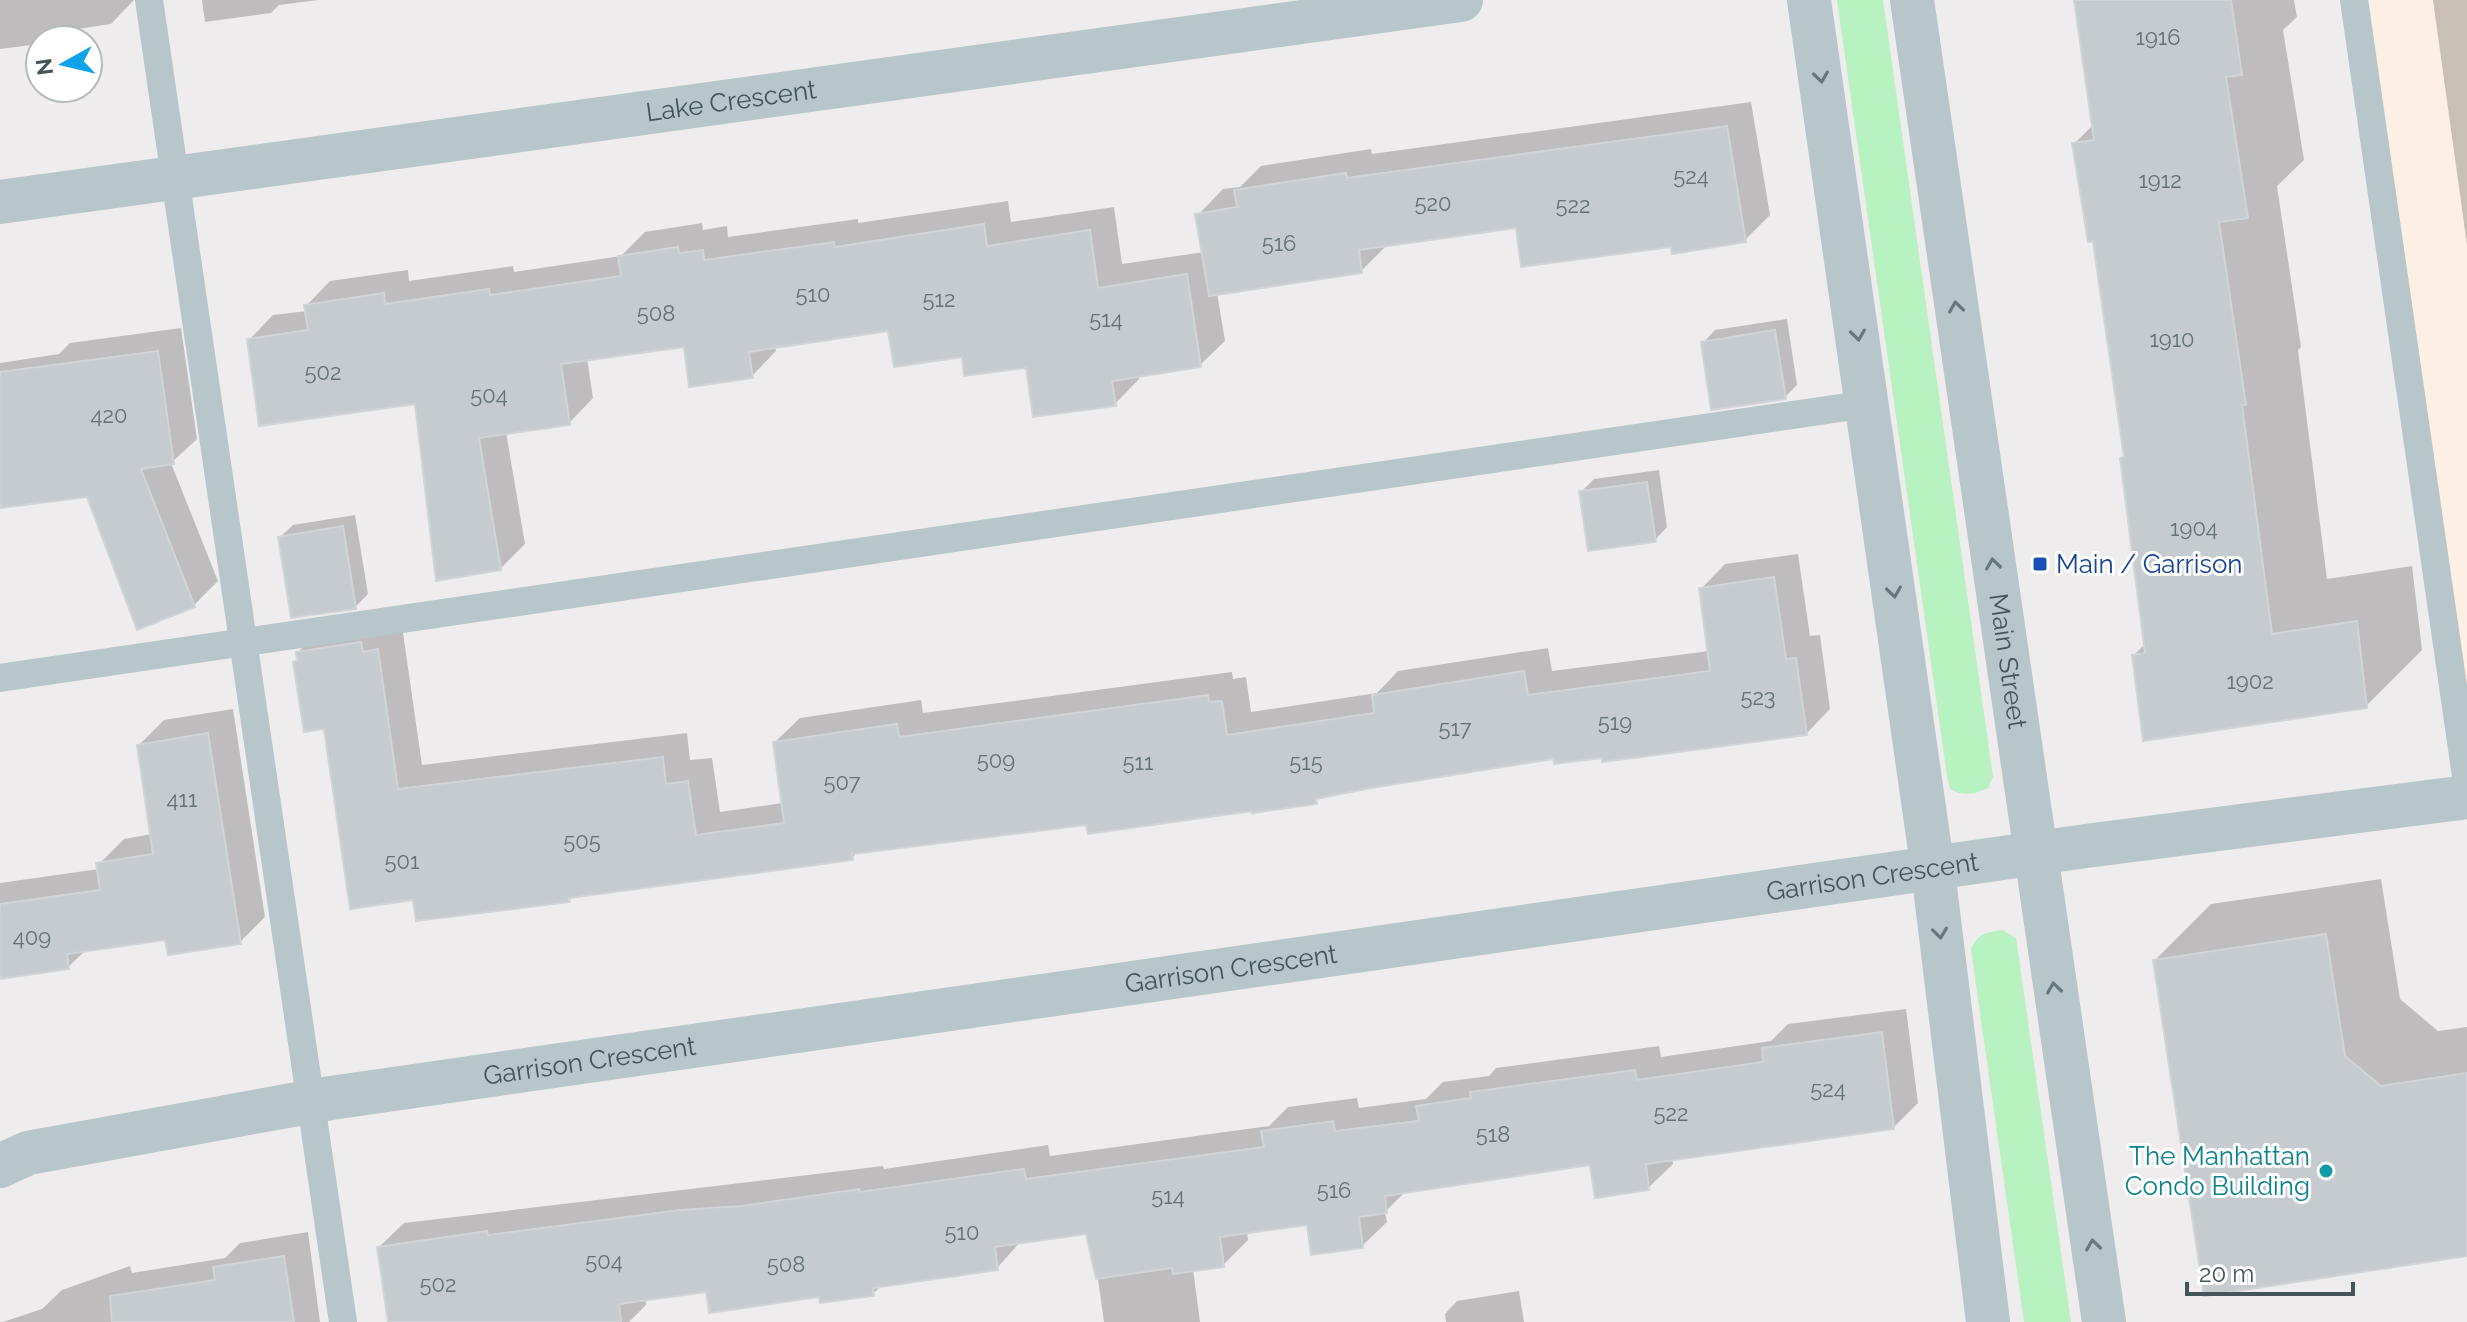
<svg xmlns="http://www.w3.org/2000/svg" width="2467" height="1322" viewBox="0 0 2467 1322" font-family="Raleway,sans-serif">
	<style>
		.commercial { fill: #fdefe3 }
		.green { fill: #b6f1bf }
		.shadow { fill: #0003 }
		.building { fill: #c6cbd0; stroke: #d0d4d9; stroke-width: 2 }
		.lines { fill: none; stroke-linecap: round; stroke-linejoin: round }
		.service { stroke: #b6c6cb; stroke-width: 28 }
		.minor { stroke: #b6c6cb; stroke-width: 44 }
		.tertiary { stroke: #b6c6cb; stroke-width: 44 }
		.oneway { stroke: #66777d }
		.transit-dot { fill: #1a4fb4; stroke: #fff; stroke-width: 3 }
		.culture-dot { fill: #0f9aa8; stroke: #fff; stroke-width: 3 }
		.labels { text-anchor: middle; stroke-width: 6; stroke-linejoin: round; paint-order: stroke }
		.number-label { font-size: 22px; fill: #647278 }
		.street-label { font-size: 26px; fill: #43555b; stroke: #fff }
		.transit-label { font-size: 26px; fill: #164399; stroke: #fff; text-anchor: start }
		.culture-label { font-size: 26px; fill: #0d838f; stroke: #fff; text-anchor: end }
	</style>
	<rect width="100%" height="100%" fill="#efeced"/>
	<path class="commercial" d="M 2369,0 L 2467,0 L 2467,718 Z"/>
	<g class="green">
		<path d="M 1837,0 L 1883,0 L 1993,777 L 1988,788 C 1974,794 1964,797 1950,789 L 1947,776 Z"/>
		<path d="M 2002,930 L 2016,938 L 2071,1322 L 2024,1322 L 1971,950 C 1976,934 1987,932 2002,930 Z"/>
	</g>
	<g class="shadow">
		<path d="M 0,0 L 134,0 L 111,24 L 78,29 L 66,40 L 40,40 L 40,44 L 0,49 Z"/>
		<path d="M 202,0 L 318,0 L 279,5 L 271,13 L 205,22 Z"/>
		<path d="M 2076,0 L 2294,0 L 2297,17 L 2283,30 L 2304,160 L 2277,186 L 2301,347 L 2298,350 L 2327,579 L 2412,566 L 2422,650 L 2366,706 L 2134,655 L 2146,643 L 2122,458 L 2125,455 L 2095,239 L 2074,144 L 2094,124 Z"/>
		<path d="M 2433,0 L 2467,0 L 2467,245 Z"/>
		<path d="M 1751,102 L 1770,215 L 1745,240 L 1673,245 L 1517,225 L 1386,246 L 1361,271 L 1217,293 L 1225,341 L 1200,365 L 1138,375 L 1139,379 L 1115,404 L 1027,365 L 963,355 L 890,329 L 775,346 L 776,351 L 752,376 L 685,345 L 587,358 L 593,398 L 569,423 L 506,432 L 525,544 L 500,569 L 417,401 L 249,340 L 273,315 L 307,311 L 306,306 L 330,281 L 408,270 L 409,281 L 513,266 L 514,272 L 621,256 L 645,232 L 702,223 L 703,230 L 727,226 L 728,237 L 858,219 L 858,223 L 1008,201 L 1011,222 L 1114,207 L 1122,264 L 1204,252 L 1198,215 L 1223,189 L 1240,187 L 1261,166 L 1371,149 L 1372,154 Z"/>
		<path d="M 1787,319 L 1797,385 L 1785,397 L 1703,343 L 1715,330 Z"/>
		<path d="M 181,328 L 197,439 L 171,463 L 218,581 L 194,605 L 138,627 L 88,495 L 0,507 L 0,363 L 59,354 L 70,343 Z"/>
		<path d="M 1659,470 L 1667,527 L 1655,540 L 1581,492 L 1594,479 Z"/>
		<path d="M 355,515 L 368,594 L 355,607 L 280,537 L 293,525 Z"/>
		<path d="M 1798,554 L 1810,636 L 1820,635 L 1830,709 L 1806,734 L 1603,756 L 1555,757 L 1322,795 L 1316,802 L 1088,823 L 858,852 L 852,858 L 574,896 L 569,901 L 414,897 L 295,663 L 298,652 L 323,628 L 402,626 L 422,765 L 687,733 L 690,760 L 712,758 L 720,812 L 783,803 L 775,742 L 800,718 L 921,700 L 923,713 L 1232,672 L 1233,679 L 1246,677 L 1251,712 L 1377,693 L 1398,671 L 1548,648 L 1552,671 L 1710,651 L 1701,589 L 1725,564 Z"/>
		<path d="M 233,709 L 265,917 L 240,942 L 167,937 L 86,950 L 68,967 L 0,977 L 0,883 L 99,869 L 99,864 L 124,839 L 152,834 L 139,745 L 164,720 Z"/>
		<path d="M 2381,879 L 2400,999 L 2438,1031 L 2467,1027 L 2467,1254 L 2155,960 L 2211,904 Z"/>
		<path d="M 1906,1009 L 1918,1103 L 1893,1128 L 1672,1158 L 1673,1164 L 1648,1188 L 1592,1163 L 1407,1190 L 1385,1212 L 1387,1222 L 1362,1246 L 1308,1222 L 1247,1231 L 1248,1240 L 1223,1265 L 1193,1269 L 1200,1322 L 1104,1322 L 1093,1243 L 1088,1232 L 1021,1241 L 997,1268 L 883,1284 L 873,1294 L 708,1289 L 645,1298 L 646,1305 L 629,1322 L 390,1322 L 379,1247 L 404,1223 L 883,1166 L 884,1169 L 1048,1145 L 1050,1156 L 1269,1126 L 1288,1107 L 1357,1098 L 1359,1108 L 1426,1099 L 1443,1082 L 1489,1076 L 1496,1068 L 1659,1046 L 1661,1057 L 1771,1041 L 1788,1024 Z"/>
		<path d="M 308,1232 L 320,1322 L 3,1322 L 42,1309 L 62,1290 L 130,1266 L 132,1273 L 225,1258 L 240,1243 Z"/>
		<path d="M 1519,1291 L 1524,1322 L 1446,1322 L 1445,1314 L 1457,1301 Z"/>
	</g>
	<g class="building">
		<path d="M 2074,0 L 2231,0 L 2242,75 L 2226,77 L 2248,218 L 2219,222 L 2246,405 L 2242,405 L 2272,634 L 2357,621 L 2367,708 L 2143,741 L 2132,655 L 2145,653 L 2120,458 L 2124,457 L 2093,242 L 2088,242 L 2072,143 L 2094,140 Z"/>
		<path d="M 1727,126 L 1746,242 L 1672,254 L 1671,247 L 1521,267 L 1516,228 L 1359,250 L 1362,273 L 1209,296 L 1195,214 L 1237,207 L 1234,190 L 1346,173 L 1347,178 Z"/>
		<path d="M 984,224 L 987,246 L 1090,230 L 1098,288 L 1187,274 L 1201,367 L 1112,381 L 1116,406 L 1033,417 L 1026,368 L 964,376 L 962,357 L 894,367 L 888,331 L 749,352 L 753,378 L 689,387 L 684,347 L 561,364 L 570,425 L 479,438 L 501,570 L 436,581 L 415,404 L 259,426 L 247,339 L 308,330 L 304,305 L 384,293 L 385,304 L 489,289 L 490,295 L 621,276 L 618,256 L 678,247 L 679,253 L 703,250 L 704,260 L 834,242 L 835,247 Z"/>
		<path d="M 1775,330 L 1786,399 L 1711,410 L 1701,342 Z"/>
		<path d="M 158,351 L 174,464 L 141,469 L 195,607 L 137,630 L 87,497 L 0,508 L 0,372 Z"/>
		<path d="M 1647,482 L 1656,542 L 1588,551 L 1579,491 Z"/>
		<path d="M 343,526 L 356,609 L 291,618 L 278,537 Z"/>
		<path d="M 1774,577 L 1786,659 L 1796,658 L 1807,735 L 1602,762 L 1602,758 L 1554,764 L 1553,759 L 1371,788 L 1316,799 L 1317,804 L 1252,813 L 1252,811 L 1088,834 L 1086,825 L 852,854 L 853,860 L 569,898 L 570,902 L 416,921 L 413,900 L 350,909 L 324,729 L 304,732 L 293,662 L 297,661 L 296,652 L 361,642 L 363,652 L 378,649 L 398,789 L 663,757 L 666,784 L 688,781 L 696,835 L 784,823 L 773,742 L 897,724 L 899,737 L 1208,695 L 1209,702 L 1222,701 L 1227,735 L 1374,713 L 1372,695 L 1524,671 L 1528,695 L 1710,671 L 1699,588 Z"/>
		<path d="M 208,733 L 241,944 L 168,955 L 165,940 L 67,954 L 69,969 L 0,979 L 0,904 L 100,890 L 96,863 L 153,854 L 137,745 Z"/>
		<path d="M 2326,934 L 2345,1056 L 2381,1086 L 2467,1073 L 2467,1256 L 2204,1296 L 2153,960 Z"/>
		<path d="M 1882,1032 L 1894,1129 L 1646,1164 L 1649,1190 L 1595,1198 L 1590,1165 L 1385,1196 L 1387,1213 L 1359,1217 L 1363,1248 L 1311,1255 L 1307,1225 L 1220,1237 L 1224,1267 L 1173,1274 L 1172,1268 L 1096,1279 L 1086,1234 L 995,1247 L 998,1270 L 873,1288 L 874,1296 L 820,1303 L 819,1297 L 709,1313 L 706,1292 L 619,1304 L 621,1322 L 388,1322 L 377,1247 L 487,1231 L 488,1235 L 680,1210 L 742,1206 L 859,1189 L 860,1192 L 1024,1169 L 1026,1179 L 1264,1147 L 1261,1131 L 1333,1121 L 1335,1131 L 1419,1121 L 1416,1106 L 1471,1098 L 1470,1092 L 1635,1070 L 1637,1080 L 1763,1062 L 1762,1048 Z"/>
		<path d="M 284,1256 L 294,1322 L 112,1322 L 110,1296 L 215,1280 L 213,1267 Z"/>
	</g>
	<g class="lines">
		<g class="service">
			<path d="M 149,0 L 343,1322"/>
			<path d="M 2354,0 L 2467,783"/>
			<path d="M 0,678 L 1868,404"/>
		</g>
		<g class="minor">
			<path id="s1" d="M 0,202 L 1461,0"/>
			<path id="s2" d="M 0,1166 L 28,1153 L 331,1098 L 2086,846 L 2467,797"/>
		</g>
		<g class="tertiary">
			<path d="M 1809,0 L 1933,871 L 1988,1322"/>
			<path id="s3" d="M 1912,0 L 2104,1322"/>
		</g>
	</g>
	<defs><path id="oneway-chevron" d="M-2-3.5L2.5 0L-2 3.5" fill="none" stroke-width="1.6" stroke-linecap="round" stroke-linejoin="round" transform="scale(2)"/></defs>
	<g class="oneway">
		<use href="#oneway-chevron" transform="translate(1821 77) rotate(82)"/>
		<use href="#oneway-chevron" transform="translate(1956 307) rotate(-98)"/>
		<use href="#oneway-chevron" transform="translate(1858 335) rotate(82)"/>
		<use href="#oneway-chevron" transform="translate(1993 564) rotate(-98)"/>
		<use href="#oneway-chevron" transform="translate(1894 592) rotate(82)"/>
		<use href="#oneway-chevron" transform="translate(1940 933) rotate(83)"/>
		<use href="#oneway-chevron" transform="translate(2054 988) rotate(-98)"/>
		<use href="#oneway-chevron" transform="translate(2093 1245) rotate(-98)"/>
	</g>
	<rect class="transit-dot" x="2032" y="556" width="16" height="16" rx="4"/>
	<circle class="culture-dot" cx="2326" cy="1171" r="8"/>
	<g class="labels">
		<g class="number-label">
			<text x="2158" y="45">1916</text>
			<text x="1691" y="184">524</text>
			<text x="2160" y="188">1912</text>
			<text x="1433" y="211">520</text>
			<text x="1573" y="213">522</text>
			<text x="1279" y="251">516</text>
			<text x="813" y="302">510</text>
			<text x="939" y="307">512</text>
			<text x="656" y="321">508</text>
			<text x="1106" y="327">514</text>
			<text x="2172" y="347">1910</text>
			<text x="323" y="380">502</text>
			<text x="489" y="403">504</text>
			<text x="109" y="423">420</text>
			<text x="2194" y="536">1904</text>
			<text x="2250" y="689">1902</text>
			<text x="1758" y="705">523</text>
			<text x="1615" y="730">519</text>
			<text x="1455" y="736">517</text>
			<text x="996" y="768">509</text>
			<text x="1138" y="770">511</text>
			<text x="1306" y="770">515</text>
			<text x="842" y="790">507</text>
			<text x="182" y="807">411</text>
			<text x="582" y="849">505</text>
			<text x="402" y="869">501</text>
			<text x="32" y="945">409</text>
			<text x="1828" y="1097">524</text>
			<text x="1671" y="1121">522</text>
			<text x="1493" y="1142">518</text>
			<text x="1334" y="1198">516</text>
			<text x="1168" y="1204">514</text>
			<text x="962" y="1240">510</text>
			<text x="604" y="1269">504</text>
			<text x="786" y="1272">508</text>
			<text x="438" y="1292">502</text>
		</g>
		<g class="street-label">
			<text dy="9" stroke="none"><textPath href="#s1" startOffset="738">Lake Crescent</textPath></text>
			<text dy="9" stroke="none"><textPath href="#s3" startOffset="668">Main Street</textPath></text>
			<text dy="9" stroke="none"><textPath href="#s2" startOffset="1896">Garrison Crescent</textPath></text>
			<text dy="9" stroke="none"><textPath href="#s2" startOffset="1248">Garrison Crescent</textPath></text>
			<text dy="9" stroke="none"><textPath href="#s2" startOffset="600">Garrison Crescent</textPath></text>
		</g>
		<g class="transit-label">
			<text x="2056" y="573">Main / Garrison</text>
		</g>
		<g class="culture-label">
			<text x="2310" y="1165">The Manhattan<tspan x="2310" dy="30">Condo Building</tspan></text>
		</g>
	</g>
	<g transform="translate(64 64) rotate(262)"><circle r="38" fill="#ffffff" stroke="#b4bbbd" stroke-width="2"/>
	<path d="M0-6L14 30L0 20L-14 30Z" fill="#0da2e9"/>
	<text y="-12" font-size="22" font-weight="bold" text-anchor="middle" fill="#43555b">N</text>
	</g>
	<path d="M2187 1282v12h166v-12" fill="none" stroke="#43555b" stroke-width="4"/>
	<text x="2199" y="1282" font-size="24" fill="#43555b" stroke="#ffffff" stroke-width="6" paint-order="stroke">20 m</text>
</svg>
